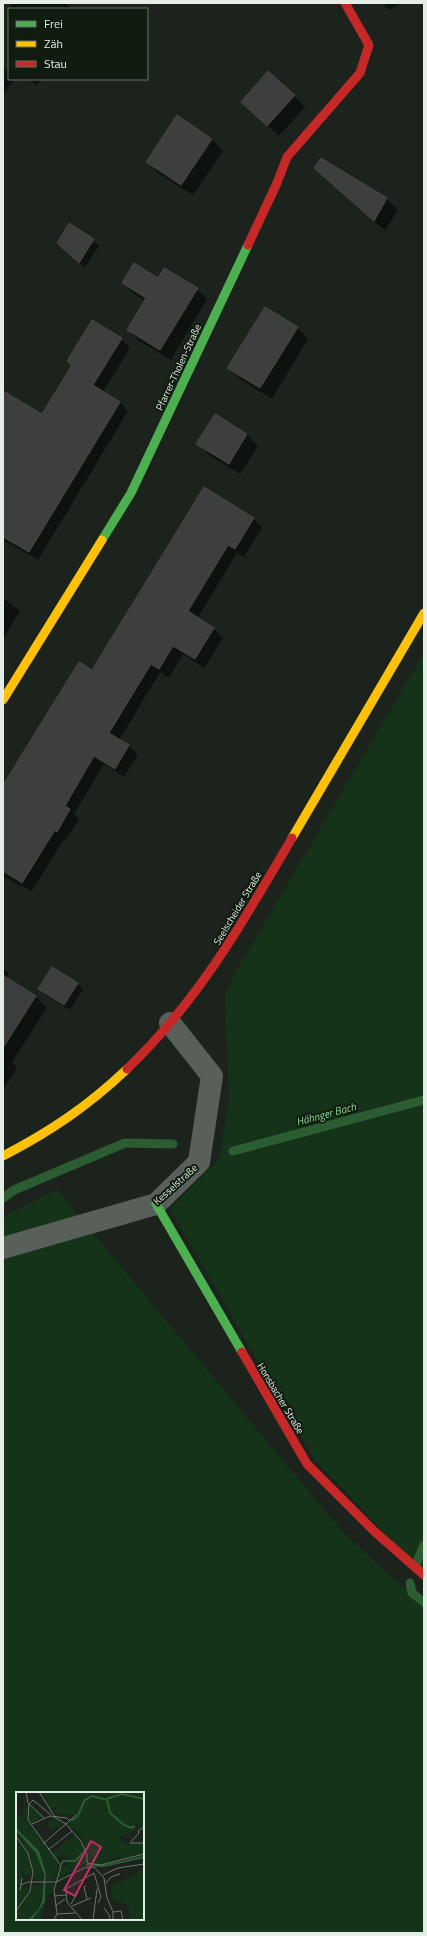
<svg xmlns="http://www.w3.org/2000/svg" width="427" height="1936" viewBox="0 0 427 1936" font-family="'Titillium Web',sans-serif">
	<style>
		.green { fill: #153319; fill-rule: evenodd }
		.shadow { fill: #0007 }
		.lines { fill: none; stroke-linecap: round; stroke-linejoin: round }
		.stream { stroke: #2c5c31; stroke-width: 9 }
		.building { fill: #3d3e3e; stroke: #464747 }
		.street { stroke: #586059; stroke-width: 22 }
		.fast { stroke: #4caf50; stroke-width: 9 }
		.slow { stroke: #ffc107; stroke-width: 9 }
		.jam { stroke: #c62828; stroke-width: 9 }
		.labels { text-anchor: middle; stroke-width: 4; stroke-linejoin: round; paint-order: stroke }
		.street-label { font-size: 10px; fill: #e5eee6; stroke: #101c10 }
		.water-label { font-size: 11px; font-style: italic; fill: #8ad58e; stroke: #101c10 }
		.inset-river { fill: none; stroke: #2c5c31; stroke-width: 2 }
		.inset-road { fill: none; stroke: #6c746d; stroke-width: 1 }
		.view { fill: #c62d69; fill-opacity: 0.15; stroke: #c62d69; stroke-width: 2 }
		.inset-edge { fill: none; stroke: #e5eee6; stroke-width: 2 }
	</style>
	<rect width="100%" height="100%" fill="#1c231c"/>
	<g class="green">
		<path d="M 424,653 L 424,1575 L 315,1460 L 170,1209 L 219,1159 L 229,1099 L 225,995 L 235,973 Z"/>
		<path d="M 57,1190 L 342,1531 L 424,1607 L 424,1933 L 3,1933 L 3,1217 ZM 17,1793 L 143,1793 L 143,1919 L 17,1919 Z"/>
	</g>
	<g class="shadow">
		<path d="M 13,3 L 66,3 L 72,9 L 10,9 L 9,8 Z"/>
		<path d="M 382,3 L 401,3 L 389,10 Z"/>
		<path d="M 3,67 L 9,73 L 9,79 L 15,79 L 3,94 Z"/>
		<path d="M 29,79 L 42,79 L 36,85 Z"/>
		<path d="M 294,96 L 305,107 L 279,136 L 253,113 Z"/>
		<path d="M 212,139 L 223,151 L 193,195 L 158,173 L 147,162 Z"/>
		<path d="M 322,159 L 387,199 L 398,210 L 385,231 L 327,179 Z"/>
		<path d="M 93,240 L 99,246 L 85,268 L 58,243 Z"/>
		<path d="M 158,279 L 197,289 L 207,299 L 171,360 L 138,340 L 128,330 L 146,301 L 133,293 L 123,283 Z"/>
		<path d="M 297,327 L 308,339 L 272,399 L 240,379 L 229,368 Z"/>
		<path d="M 121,339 L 130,348 L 103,392 L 120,402 L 128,411 L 38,560 L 3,540 L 3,427 L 42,416 L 73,366 L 68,361 Z"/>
		<path d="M 247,434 L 258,446 L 240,474 L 209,455 L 198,444 Z"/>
		<path d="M 253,518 L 262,528 L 244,557 L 237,553 L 197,619 L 214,629 L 223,638 L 204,668 L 183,654 L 169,678 L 160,672 L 119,740 L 129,746 L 138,755 L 124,777 L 104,764 L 74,814 L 79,819 L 66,840 L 64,839 L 32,891 L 21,885 L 20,886 L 3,876 L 3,787 L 92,672 Z"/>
		<path d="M 3,598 L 20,611 L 3,639 Z"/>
		<path d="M 3,968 L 9,974 L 7,979 L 36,997 L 47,1008 L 12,1062 L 17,1068 L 3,1090 Z"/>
		<path d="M 77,983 L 83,989 L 70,1010 L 45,995 L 39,989 Z"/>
	</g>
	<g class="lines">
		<g class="stream">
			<path d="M 233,1151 L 424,1100"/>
			<path d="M 3,1198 L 14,1190 L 125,1143 L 173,1144"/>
			<path d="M 417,1562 L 424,1545"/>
			<path d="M 410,1583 L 412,1593 L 424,1602"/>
		</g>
	</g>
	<g class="building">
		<path d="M 268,71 L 295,95 L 267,126 L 241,102 Z"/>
		<path d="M 177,115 L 212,139 L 181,185 L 146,162 Z"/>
		<path d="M 321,158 L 387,198 L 374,221 L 314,168 Z"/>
		<path d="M 69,223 L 94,239 L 79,263 L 57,243 Z"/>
		<path d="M 134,263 L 158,278 L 164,268 L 198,288 L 160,350 L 127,330 L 146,298 L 122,283 Z"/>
		<path d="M 265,307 L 298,327 L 260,388 L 227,368 Z"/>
		<path d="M 92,320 L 122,338 L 93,385 L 120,402 L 29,552 L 3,537 L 3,391 L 42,414 L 72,365 L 67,361 Z"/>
		<path d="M 215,414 L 247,434 L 229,464 L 196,444 Z"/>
		<path d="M 204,487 L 254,518 L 235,549 L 228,545 L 188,611 L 214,628 L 195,659 L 173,646 L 159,669 L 151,664 L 109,733 L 129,745 L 115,769 L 94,756 L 65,806 L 70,809 L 57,832 L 55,830 L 22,883 L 3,871 L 3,785 L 79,662 L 92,670 Z"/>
		<path d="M 52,967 L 78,983 L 64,1005 L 38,989 Z"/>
		<path d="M 3,975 L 36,996 L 3,1048 Z"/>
	</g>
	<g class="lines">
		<path class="street" d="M 3,1248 L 156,1204 L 199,1162 L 212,1076 L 170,1023"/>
		<g class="fast">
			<path d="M 102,540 L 131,493 L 248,245"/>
			<path d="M 156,1204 L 242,1352"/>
		</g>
		<g class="slow">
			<path d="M 3,700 L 102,540"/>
			<path d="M 292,838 L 424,613"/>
			<path d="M 3,1156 C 51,1131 88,1106 127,1069"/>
		</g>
		<g class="jam">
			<path d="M 248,245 L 277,183 L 287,157 L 360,73 L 369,45 L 345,3"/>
			<path d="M 127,1069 C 199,1000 243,922 292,838"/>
			<path d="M 242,1352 L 307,1464 L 374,1531 L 424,1575"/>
		</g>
	</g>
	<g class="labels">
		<g class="street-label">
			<text transform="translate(178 367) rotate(-65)" y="4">Pfarrer-Tholen-Straße</text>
			<text transform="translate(237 908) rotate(-59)" y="4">Seelscheider Straße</text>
			<text transform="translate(175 1184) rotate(-42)" y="4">Kesselstraße</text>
			<text transform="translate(281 1398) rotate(59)" y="4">Honsbacher Straße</text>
		</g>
		<g class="water-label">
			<text transform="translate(326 1114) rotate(-15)" y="4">Hähnger Bach</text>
		</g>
	</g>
	<g transform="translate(16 1792)">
		<rect width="128" height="128" fill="#1c231c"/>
		<path d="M 9,0 L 10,15 L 13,13 L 27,25 L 16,31 L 12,28 L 6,26 L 12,29 L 44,74 L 39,87 L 32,90 L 23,60 L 0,36 L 0,22 L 7,25 ZM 128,0 L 128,35 L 125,36 L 121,31 L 117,33 L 122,37 L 103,46 L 109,51 L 128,50 L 128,66 L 100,66 L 88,74 L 74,73 L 68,51 L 63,42 L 52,32 L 60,25 L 59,23 L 39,21 L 39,17 L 34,16 L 24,1 ZM 36,28 L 45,30 L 43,33 L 45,35 L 43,37 L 41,34 L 34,40 L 31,29 ZM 0,39 L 20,61 L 28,90 L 18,87 L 15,65 ZM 59,43 L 70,58 L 71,71 L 41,88 L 46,75 L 52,74 L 52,66 L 45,61 L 41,69 L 35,61 ZM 0,45 L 11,59 L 16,77 L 15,83 L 7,83 L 5,94 L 14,96 L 0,118 ZM 128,78 L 128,128 L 113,128 L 113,113 L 97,108 L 95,94 L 122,81 L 121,79 ZM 28,92 L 22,118 L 12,128 L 0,128 L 0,120 L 17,95 ZM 31,92 L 38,92 L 37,100 L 31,102 L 25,128 L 16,128 L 29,110 Z" fill="#153319"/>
		<path d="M 0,36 L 23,59 L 30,81 L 29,110 L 16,128 L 12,128 L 22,118 L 26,109 L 28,83 L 20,61 L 0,39 Z" fill="#2c5c31"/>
		<path class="inset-river" d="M 90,7 L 106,2 L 128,7M 55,29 L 61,25 L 69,8 L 76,4 L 91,8 L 94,21 L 108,33 L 115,36 L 119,34M 45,73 L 47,69 L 59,69 L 69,59M 70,73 L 88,74 L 128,65"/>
		<path class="inset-road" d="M 10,0 L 12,11 L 28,26M 23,0 L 39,25M 13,12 L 12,28 L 45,74 L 38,98 L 41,122 L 38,128M 13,12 L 17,8 L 35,23M 38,25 L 50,32 L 65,49 L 71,63 L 71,71M 16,32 L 34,24 L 51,26 L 54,29M 0,44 L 12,61 L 17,80 L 14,99 L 0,119M 114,51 L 123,41 L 122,39 L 128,35M 115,51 L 128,51M 27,52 L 60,23M 32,58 L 56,39M 71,71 L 85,73 L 128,62M 87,83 L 102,76 L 128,72M 90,91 L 95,85 L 104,82M 5,93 L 12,90 L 40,90 L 68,76 L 78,75 L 88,86 L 91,106 L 97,120 L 97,128M 70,94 L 68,95 L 71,107M 50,97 L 78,81 L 85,105 L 82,111M 50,97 L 51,110 L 66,128M 4,98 L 6,86M 38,104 L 50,103M 55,112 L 62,100M 39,114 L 49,107M 56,114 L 75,106M 88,116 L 94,124 L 93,128M 97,120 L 105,119 L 107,128M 41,122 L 59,121M 77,128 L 81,97"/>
		<path class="view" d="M 75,49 L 85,55 L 59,104 L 48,98 Z"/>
		<rect width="128" height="128" class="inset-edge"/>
	</g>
	<rect width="427" height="1936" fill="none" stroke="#e5eee6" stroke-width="8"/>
	<rect x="8" y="8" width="140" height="72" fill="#101c10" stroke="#657066"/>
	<rect x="16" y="21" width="20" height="6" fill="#4caf50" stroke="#657066"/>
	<text x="44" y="28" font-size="12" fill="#e5eee6">Frei</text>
	<rect x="16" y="41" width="20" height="6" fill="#ffc107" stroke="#657066"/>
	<text x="44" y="48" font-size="12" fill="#e5eee6">Zäh</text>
	<rect x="16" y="61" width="20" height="6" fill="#c62828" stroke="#657066"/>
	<text x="44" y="68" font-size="12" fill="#e5eee6">Stau</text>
</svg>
